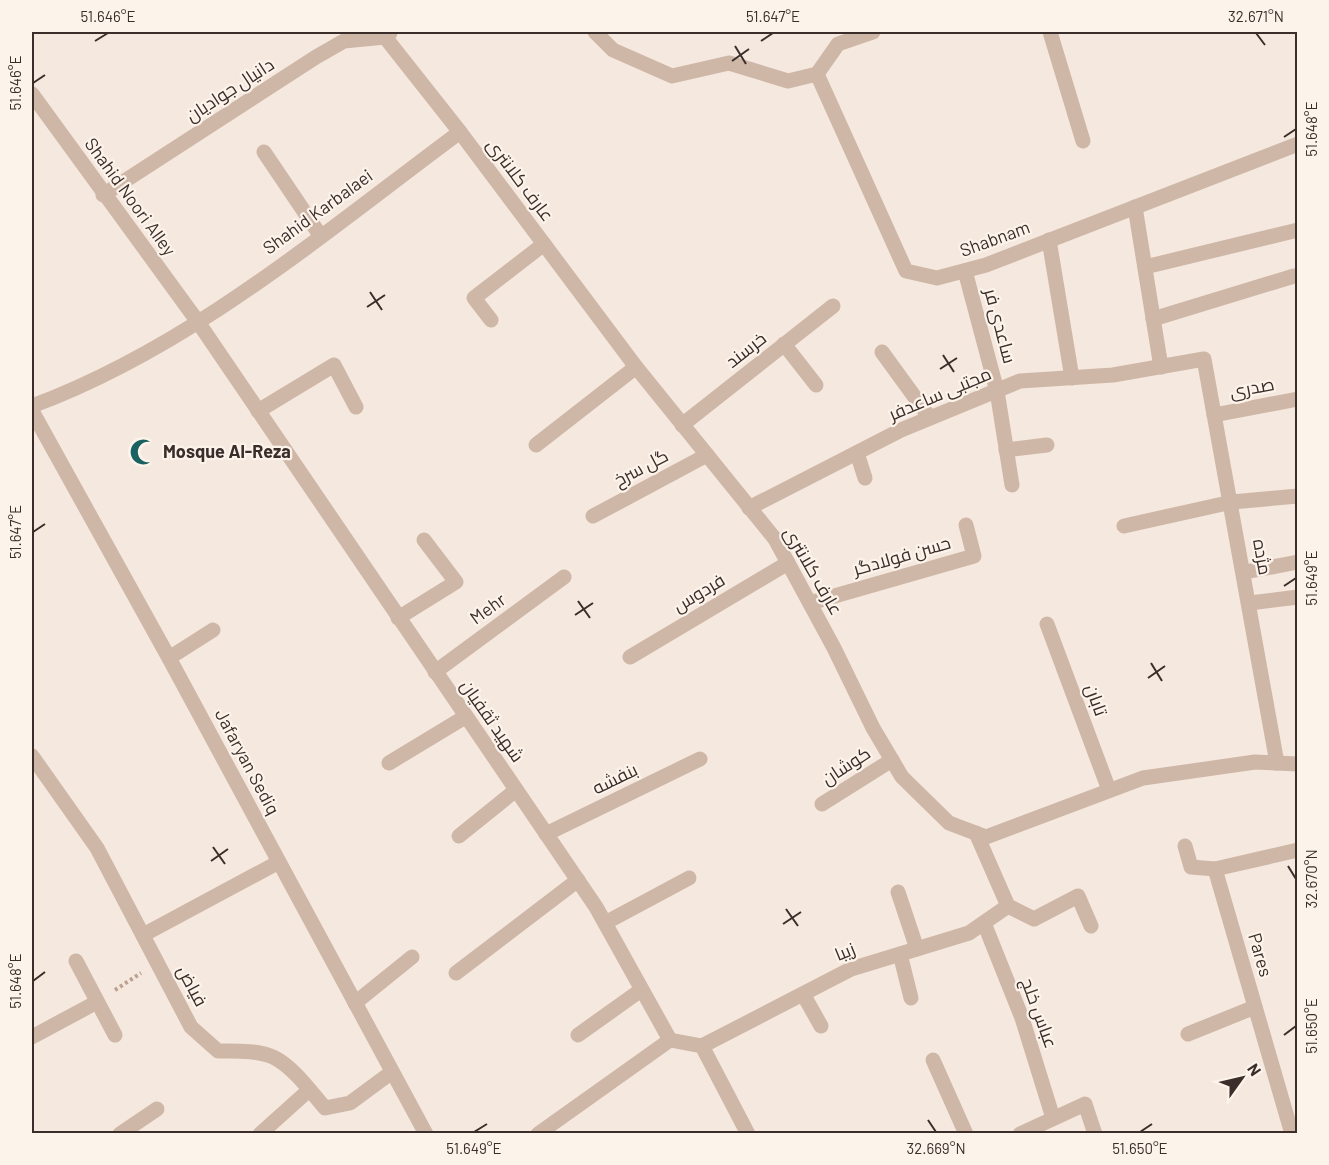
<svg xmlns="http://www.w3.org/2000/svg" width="1329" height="1165" viewBox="0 0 1329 1165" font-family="Barlow,Cairo,sans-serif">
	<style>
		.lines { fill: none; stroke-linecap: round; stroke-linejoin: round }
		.path { stroke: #bca092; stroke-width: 4; stroke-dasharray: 3 3; stroke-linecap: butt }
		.minor { stroke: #cfb7a8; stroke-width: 15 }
		.ticks { fill: none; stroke: #3b2d29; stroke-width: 2 }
		.labels { text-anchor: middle; stroke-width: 4.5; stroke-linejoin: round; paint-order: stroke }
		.street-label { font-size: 18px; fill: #3b2d29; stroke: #fcf3eb }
		.poi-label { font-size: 18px; font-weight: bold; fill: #3b2d29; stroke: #fcf3eb; text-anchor: start }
		.neatline { fill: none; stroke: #3b2d29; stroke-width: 2 }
		.ticks-label { font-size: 15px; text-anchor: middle; fill: #3b2d29 }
	</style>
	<rect width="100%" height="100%" fill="#f5e8de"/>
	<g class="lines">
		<path class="path" d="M 115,990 L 141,973"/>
		<g class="minor">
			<path d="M 381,32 L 460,132 L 636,367 L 775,539 L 834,648 L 873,728 L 902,777 L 949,823 L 986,837 L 1143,778 L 1255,762 L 1298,764"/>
			<path d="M 595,32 L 613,50 L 672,76 L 729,63 L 788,81 L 817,74 L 838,44 L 873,32"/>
			<path d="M 1050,32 L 1083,141"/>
			<path d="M 817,74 L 906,271 L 937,278 L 986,265 L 1298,144"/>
			<path d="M 32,94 L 198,322 L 596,907 L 670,1040 L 702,1046 L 748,1134"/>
			<path d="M 264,152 L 320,235"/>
			<path d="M 103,195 L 316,57 L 344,41 L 385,37 L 390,33"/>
			<path d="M 1135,207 L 1161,367"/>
			<path d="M 1049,240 L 1072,378"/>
			<path d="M 1145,267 L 1298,230"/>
			<path d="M 965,271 L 997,391 L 1012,485"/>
			<path d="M 1153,319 L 1294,276"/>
			<path d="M 491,320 L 474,298 L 544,244"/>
			<path d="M 784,344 L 816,385"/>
			<path d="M 882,352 L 930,418"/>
			<path d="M 32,406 C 191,347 325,232 460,132"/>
			<path d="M 32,411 L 169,658 L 426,1134"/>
			<path d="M 258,411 L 334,365 L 356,407"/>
			<path d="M 1214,415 L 1298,399"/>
			<path d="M 682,425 L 833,306"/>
			<path d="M 536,445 L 636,367"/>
			<path d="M 1006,450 L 1047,445"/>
			<path d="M 857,453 L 865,478"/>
			<path d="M 749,508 L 901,430 L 1020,381 L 1113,375 L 1204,359 L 1277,763"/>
			<path d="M 593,516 L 707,455"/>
			<path d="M 1124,526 L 1232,502 L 1298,496"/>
			<path d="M 1245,572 L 1298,562"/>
			<path d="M 810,603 L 974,556 L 966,525"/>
			<path d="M 1250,603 L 1298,597"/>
			<path d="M 398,618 L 456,582 L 424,540"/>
			<path d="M 1047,624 L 1109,790"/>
			<path d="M 630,657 L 788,563"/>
			<path d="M 169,658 L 213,630"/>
			<path d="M 435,672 L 564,577"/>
			<path d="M 32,756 L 97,848 L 191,1027 L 218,1051 C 236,1051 259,1050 275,1058 C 294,1068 311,1092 325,1108 L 350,1103 L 392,1072"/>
			<path d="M 389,763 L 465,717"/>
			<path d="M 822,804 L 892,760"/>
			<path d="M 976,833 L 1008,906 L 1034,919 L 1078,896 L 1091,926"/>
			<path d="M 546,834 L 700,759"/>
			<path d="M 459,836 L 516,790"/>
			<path d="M 1185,846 L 1191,867 L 1215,869"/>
			<path d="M 898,892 L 917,949"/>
			<path d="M 605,923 L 689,878"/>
			<path d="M 984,923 L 1022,1018 L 1053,1118"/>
			<path d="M 143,935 L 279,862"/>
			<path d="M 900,954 L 911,998"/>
			<path d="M 76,961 L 115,1035"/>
			<path d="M 456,973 L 578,880"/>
			<path d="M 803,994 L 821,1026"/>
			<path d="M 355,1003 L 412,957"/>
			<path d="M 1188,1034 L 1255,1007"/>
			<path d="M 578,1035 L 641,990"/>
			<path d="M 32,1037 L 97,1002"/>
			<path d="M 702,1046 L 851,969 L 969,933 L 1008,906"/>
			<path d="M 933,1060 L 966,1134"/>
			<path d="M 120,1134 L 157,1109"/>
			<path d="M 260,1134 L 309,1090"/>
			<path d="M 538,1134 L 670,1040"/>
			<path d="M 1020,1134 L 1085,1104 L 1095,1134"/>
			<path d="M 1292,1134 L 1215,869 L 1298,850"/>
		</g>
	</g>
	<path class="ticks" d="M 1256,33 L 1265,45M 95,41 L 108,33M 761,41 L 773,33M 735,46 L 746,64M 732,61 L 749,49M 33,83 L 45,75M 1284,137 L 1296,129M 370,292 L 382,310M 367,307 L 385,295M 943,355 L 954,372M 940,369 L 957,358M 33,532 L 45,524M 1284,586 L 1296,578M 578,601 L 590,618M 575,615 L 593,603M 1151,663 L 1162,681M 1148,678 L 1165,666M 213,847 L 225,864M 211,861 L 228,849M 1288,866 L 1296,879M 786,909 L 798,926M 783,924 L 801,912M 33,981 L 45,972M 1284,1035 L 1296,1026M 928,1120 L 936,1132M 474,1132 L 487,1124M 1140,1132 L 1152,1124"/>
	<defs>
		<g id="mosque-bare" transform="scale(2.07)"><path d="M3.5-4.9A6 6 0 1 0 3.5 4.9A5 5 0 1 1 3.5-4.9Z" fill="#196261" stroke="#fcf3eb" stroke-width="2.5" paint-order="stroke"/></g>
	</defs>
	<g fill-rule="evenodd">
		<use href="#mosque-bare" x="143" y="452"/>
	</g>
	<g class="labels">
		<g class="street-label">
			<text transform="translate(230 90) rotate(-33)" y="6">دانیال جوادیان</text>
			<text transform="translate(520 180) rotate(53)" y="6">عارف کلانتری</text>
			<text transform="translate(130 197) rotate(54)" y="6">Shahid Noori Alley</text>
			<text transform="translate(318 212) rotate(-36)" y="6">Shahid Karbalaei</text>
			<text transform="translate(995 239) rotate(-20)" y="6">Shabnam</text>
			<text transform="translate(1000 326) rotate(75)" y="6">ساعدی فر</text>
			<text transform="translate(746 350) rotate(-38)" y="6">خرسند</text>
			<text transform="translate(1252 388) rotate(-11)" y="6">صدری</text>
			<text transform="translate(940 394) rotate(-23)" y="6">مجتبی ساعدفر</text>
			<text transform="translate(641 468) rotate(-28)" y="6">گل سرخ</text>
			<text transform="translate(902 556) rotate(-16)" y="6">حسن فولادگر</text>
			<text transform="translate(1262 557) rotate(80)" y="6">مژده</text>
			<text transform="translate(813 571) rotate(60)" y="6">عارف کلانتری</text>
			<text transform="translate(699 593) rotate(-31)" y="6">فردوس</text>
			<text transform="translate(488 609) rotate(-36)" y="6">Mehr</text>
			<text transform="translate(1096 700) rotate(70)" y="6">تابان</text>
			<text transform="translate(492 721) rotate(55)" y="6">شهید ثقفیان</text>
			<text transform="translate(247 762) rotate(62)" y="6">Jafaryan Sediq</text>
			<text transform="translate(846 766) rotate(-33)" y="6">کوشان</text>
			<text transform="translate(615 779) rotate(-26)" y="6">بنفشه</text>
			<text transform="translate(845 952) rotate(-22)" y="6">زیبا</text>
			<text transform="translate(1260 955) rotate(74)" y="6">Pares</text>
			<text transform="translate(192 986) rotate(62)" y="6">فیاض</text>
			<text transform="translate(1039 1013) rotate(70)" y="6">عباس خلج</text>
		</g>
		<g class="poi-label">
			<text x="163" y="458">Mosque Al-Reza</text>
		</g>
	</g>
	<rect width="1329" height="1165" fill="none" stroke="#fcf3eb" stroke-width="66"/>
	<g transform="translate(1242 1078) rotate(56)" stroke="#fcf3eb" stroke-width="4.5" paint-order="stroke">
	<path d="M0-4.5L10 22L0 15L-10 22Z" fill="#3b2d29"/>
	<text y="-9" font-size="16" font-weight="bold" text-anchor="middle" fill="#3b2d29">N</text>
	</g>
	<rect x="33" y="33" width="1263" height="1099" class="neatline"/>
	<g class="ticks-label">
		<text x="108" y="22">51.646°E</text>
		<text x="773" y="22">51.647°E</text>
		<text x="1256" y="22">32.671°N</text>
		<text transform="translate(16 83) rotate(-90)" y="5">51.646°E</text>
		<text transform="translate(1312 129) rotate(-90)" y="5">51.648°E</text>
		<text transform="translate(16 532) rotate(-90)" y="5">51.647°E</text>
		<text transform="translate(1312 578) rotate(-90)" y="5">51.649°E</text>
		<text transform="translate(1312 879) rotate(-90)" y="5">32.670°N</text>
		<text transform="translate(16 981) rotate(-90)" y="5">51.648°E</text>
		<text transform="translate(1312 1026) rotate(-90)" y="5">51.650°E</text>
		<text x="474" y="1154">51.649°E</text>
		<text x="936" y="1154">32.669°N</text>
		<text x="1140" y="1154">51.650°E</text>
	</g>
</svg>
